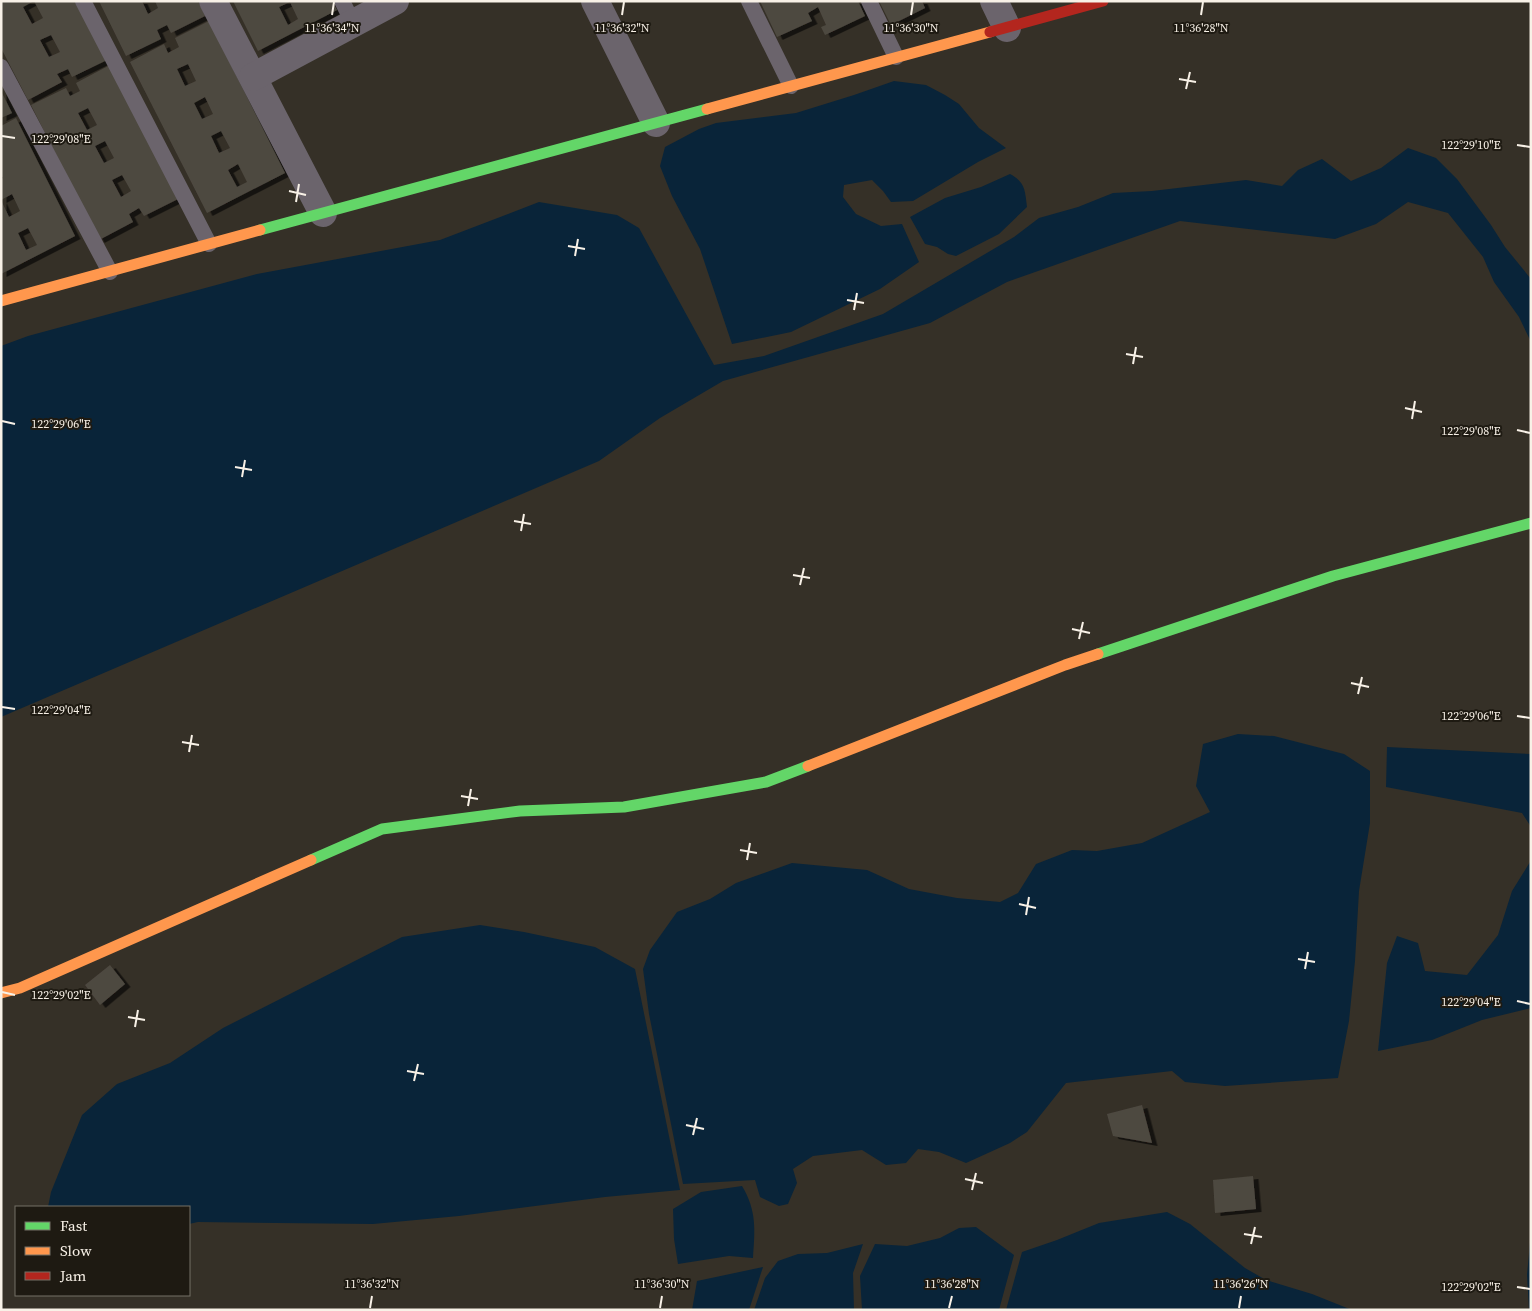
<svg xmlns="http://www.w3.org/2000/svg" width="1532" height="1311" viewBox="0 0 1532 1311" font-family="'Source Serif 4',serif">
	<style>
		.water { fill: #092439 }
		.building { fill: #4e4941; fill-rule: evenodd; filter: url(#shadow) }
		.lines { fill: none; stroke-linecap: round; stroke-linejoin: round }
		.lane { stroke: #6b646c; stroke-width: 16 }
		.street { stroke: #6b646c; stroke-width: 28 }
		.fast { stroke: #63d668; stroke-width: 11 }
		.slow { stroke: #ff974d; stroke-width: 11 }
		.jam { stroke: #b3261e; stroke-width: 11 }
		.ticks { fill: none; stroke: #f8f1e7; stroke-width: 2 }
		.ticks-label { font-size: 12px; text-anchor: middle; fill: #f8f1e7; stroke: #1e1a12; stroke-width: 4; stroke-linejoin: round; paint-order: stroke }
	</style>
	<defs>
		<filter id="shadow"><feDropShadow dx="5.5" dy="3" stdDeviation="0" flood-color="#0009"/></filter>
	</defs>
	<rect width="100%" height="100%" fill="#353027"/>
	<g class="water">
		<path d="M 894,81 L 926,85 L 945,95 L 959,104 L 979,128 L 1006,148 L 978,162 L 913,201 L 891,202 L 883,191 L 872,180 L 844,185 L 843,197 L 856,214 L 881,226 L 902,224 L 919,262 L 880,289 L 791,332 L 732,344 L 700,249 L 672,196 L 660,166 L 665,147 L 699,129 L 716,123 L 796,113 L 854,95 Z"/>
		<path d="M 1408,148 L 1436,158 L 1457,179 L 1491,225 L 1505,247 L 1531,279 L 1531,342 L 1519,317 L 1494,282 L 1483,257 L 1448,213 L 1408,202 L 1376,224 L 1335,239 L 1180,221 L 1007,282 L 930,323 L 723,381 L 660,418 L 599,461 L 1,717 L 1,346 L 28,336 L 257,274 L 440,240 L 539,202 L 617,215 L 639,228 L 714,365 L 764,356 L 883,314 L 1014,237 L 1039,218 L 1078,207 L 1113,193 L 1152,191 L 1246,180 L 1282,186 L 1298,170 L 1322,159 L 1351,181 L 1381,168 Z"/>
		<path d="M 1010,174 C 1025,182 1025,190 1027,207 L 999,234 L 956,256 L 948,254 L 937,247 L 925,244 L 910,217 L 945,198 L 981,187 Z"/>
		<path d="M 1238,734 L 1274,736 L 1344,754 L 1370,771 L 1370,823 L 1359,891 L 1355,961 L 1349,1021 L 1338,1078 L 1225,1086 L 1185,1082 L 1172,1071 L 1066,1083 L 1027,1132 L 1010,1143 L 966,1163 L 939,1152 L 918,1149 L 906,1163 L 886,1165 L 862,1150 L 813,1156 L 793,1169 L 797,1183 L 788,1204 L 779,1206 L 760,1197 L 755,1180 L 683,1184 L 649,1014 L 643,969 L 650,950 L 677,912 L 710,899 L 736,883 L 792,863 L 867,870 L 909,889 L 957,898 L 1000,902 L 1018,893 L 1036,864 L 1072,850 L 1097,851 L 1142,843 L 1210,812 L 1196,786 L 1203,744 Z"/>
		<path d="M 1387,747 L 1531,754 L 1531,827 L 1522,813 L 1386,787 Z"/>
		<path d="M 1530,862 L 1531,1008 L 1482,1020 L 1432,1040 L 1378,1051 L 1387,963 L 1397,936 L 1418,943 L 1425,971 L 1467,975 L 1498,935 L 1512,891 Z"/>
		<path d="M 480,925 L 524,932 L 595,947 L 635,969 L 680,1190 L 605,1197 L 459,1216 L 373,1224 L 198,1222 L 189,1224 L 189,1207 L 48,1207 L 51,1192 L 82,1115 L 117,1084 L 170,1063 L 223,1028 L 402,937 Z"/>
		<path d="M 742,1186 C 757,1211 755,1230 753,1258 L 729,1256 L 678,1264 L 674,1239 L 673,1209 L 701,1192 Z"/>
		<path d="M 1167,1212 L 1190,1224 L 1245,1268 L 1266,1280 L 1312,1294 L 1352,1310 L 1006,1310 L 1022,1252 L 1057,1240 L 1099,1223 Z"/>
		<path d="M 976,1227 L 1014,1255 L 999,1310 L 862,1310 L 860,1276 L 875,1244 L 907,1246 L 940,1238 L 959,1228 Z"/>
		<path d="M 1531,1232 L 1531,1310 L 1529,1310 L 1527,1275 Z"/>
		<path d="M 863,1244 L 853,1273 L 854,1310 L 754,1310 L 765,1278 L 778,1261 L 798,1254 L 827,1253 Z"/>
		<path d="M 763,1267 L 749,1310 L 692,1310 L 697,1281 Z"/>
	</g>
	<g class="building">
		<path d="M 1,1 L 77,1 L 107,60 L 72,77 L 68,69 L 57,74 L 62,82 L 28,100 L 1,48 ZM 34,1 L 43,18 L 32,24 L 23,7 ZM 51,35 L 60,52 L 49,57 L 40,40 Z"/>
		<path d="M 99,1 L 142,1 L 148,14 L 158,8 L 155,1 L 198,1 L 205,16 L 171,33 L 167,25 L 157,30 L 161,39 L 126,56 Z"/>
		<path d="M 233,1 L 332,1 L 337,10 L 258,51 ZM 290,2 L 298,19 L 288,25 L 279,7 Z"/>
		<path d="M 760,1 L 858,1 L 865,16 L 825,35 L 821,27 L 826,25 L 818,7 L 808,13 L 812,21 L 777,37 Z"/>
		<path d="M 879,1 L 922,1 L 925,8 L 891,25 Z"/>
		<path d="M 209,21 L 285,173 L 207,213 L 130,62 L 164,44 L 168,53 L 179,47 L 175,38 ZM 188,64 L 196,81 L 185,86 L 177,69 ZM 205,97 L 213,114 L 202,119 L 194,103 ZM 221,131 L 230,148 L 219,153 L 211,136 ZM 238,164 L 247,182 L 237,187 L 228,170 Z"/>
		<path d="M 110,65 L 178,199 L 144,216 L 139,208 L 129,214 L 133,222 L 99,240 L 31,105 L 66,88 L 70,96 L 80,91 L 76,83 ZM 88,108 L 97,125 L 87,130 L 78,113 ZM 105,141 L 114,158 L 104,163 L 95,146 ZM 122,175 L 131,191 L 121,197 L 112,180 Z"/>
		<path d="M 1,91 L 12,113 L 1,118 Z"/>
		<path d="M 16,118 L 75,236 L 1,274 L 1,200 L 9,217 L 20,211 L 12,194 L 1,200 L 1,179 L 3,178 L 1,175 L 1,126 ZM 28,228 L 37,245 L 26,250 L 18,233 Z"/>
		<path d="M 110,965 L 125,984 L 100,1005 L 85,985 Z"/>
		<path d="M 1142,1105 L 1152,1143 L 1113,1136 L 1107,1114 Z"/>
		<path d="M 1253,1176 L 1256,1209 L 1215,1213 L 1213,1180 Z"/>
	</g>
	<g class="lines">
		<g class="lane">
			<path d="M 83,1 L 209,244"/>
			<path d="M 342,1 L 353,23"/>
			<path d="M 749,1 L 791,86"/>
			<path d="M 869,1 L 896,57"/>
			<path d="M 1,67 L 110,272"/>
		</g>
		<g class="street">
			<path d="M 213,1 L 323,213"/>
			<path d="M 595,1 L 656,123"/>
			<path d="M 994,1 L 1007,28"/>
			<path d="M 253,77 L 395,1"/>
		</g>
		<g class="fast">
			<path d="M 260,230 L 707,109"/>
			<path d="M 1098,654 L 1333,576 L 1531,523"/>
			<path d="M 311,860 L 382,829 L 520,811 L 624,807 L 766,782 L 808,766"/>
		</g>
		<g class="slow">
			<path d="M 707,109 L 990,32"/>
			<path d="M 1,301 L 260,230"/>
			<path d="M 808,766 L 1065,665 L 1098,654"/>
			<path d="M 1,993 L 20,988 L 311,860"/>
		</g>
		<path class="jam" d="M 990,32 L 1103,1"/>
	</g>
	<path class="ticks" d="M 332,15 L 334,2M 622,15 L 624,2M 911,15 L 913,2M 1201,15 L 1203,2M 1179,79 L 1196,82M 1186,89 L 1190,72M 2,136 L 15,138M 1517,145 L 1530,147M 289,191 L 306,195M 296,202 L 299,184M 568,246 L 585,249M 575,256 L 578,239M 847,300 L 864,303M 854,310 L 857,293M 1126,354 L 1143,357M 1133,364 L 1136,347M 1405,408 L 1422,412M 1412,419 L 1415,401M 2,421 L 15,424M 1517,430 L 1530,433M 235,467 L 252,470M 242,477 L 245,460M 514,521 L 531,524M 521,531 L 524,514M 793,575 L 810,578M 800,585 L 804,568M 1072,629 L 1090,633M 1079,639 L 1083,622M 1351,683 L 1369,687M 1358,694 L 1362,677M 2,707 L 15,709M 1517,716 L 1530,718M 182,742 L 199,745M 189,752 L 192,735M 461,796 L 478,799M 468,806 L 471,789M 740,850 L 757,853M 747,860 L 750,843M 1019,904 L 1036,908M 1026,915 L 1029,897M 1298,959 L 1315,962M 1305,969 L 1308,952M 2,992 L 15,995M 1517,1001 L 1530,1004M 128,1017 L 145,1020M 135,1027 L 138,1010M 407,1071 L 424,1074M 414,1081 L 418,1064M 686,1125 L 704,1129M 693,1135 L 697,1118M 965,1179 L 983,1183M 972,1190 L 976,1173M 1244,1234 L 1262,1237M 1251,1244 L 1255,1227M 1517,1287 L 1530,1289M 370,1308 L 372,1296M 660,1308 L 662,1296M 949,1308 L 952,1296M 1239,1308 L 1241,1296"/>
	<g class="ticks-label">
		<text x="332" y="32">11°36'34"N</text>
		<text x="622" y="32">11°36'32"N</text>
		<text x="911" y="32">11°36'30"N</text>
		<text x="1201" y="32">11°36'28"N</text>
		<text x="61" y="143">122°29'08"E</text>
		<text x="1471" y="149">122°29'10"E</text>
		<text x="61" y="428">122°29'06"E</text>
		<text x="1471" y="435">122°29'08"E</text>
		<text x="61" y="714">122°29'04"E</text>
		<text x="1471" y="720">122°29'06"E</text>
		<text x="61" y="999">122°29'02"E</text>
		<text x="1471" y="1006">122°29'04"E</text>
		<text x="372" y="1288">11°36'32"N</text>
		<text x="662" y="1288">11°36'30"N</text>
		<text x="952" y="1288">11°36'28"N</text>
		<text x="1241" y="1288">11°36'26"N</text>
		<text x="1471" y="1291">122°29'02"E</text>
	</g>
	<rect width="1532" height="1311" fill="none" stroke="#f8f1e7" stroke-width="5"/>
	<rect x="15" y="1206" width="175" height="90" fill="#1e1a12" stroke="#757067"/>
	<rect x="25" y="1222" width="25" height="8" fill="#63d668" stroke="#757067"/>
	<text x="60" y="1231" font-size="15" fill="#f8f1e7">Fast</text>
	<rect x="25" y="1247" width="25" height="8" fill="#ff974d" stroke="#757067"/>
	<text x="60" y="1256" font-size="15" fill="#f8f1e7">Slow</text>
	<rect x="25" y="1272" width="25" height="8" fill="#b3261e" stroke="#757067"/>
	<text x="60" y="1281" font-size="15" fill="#f8f1e7">Jam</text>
</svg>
